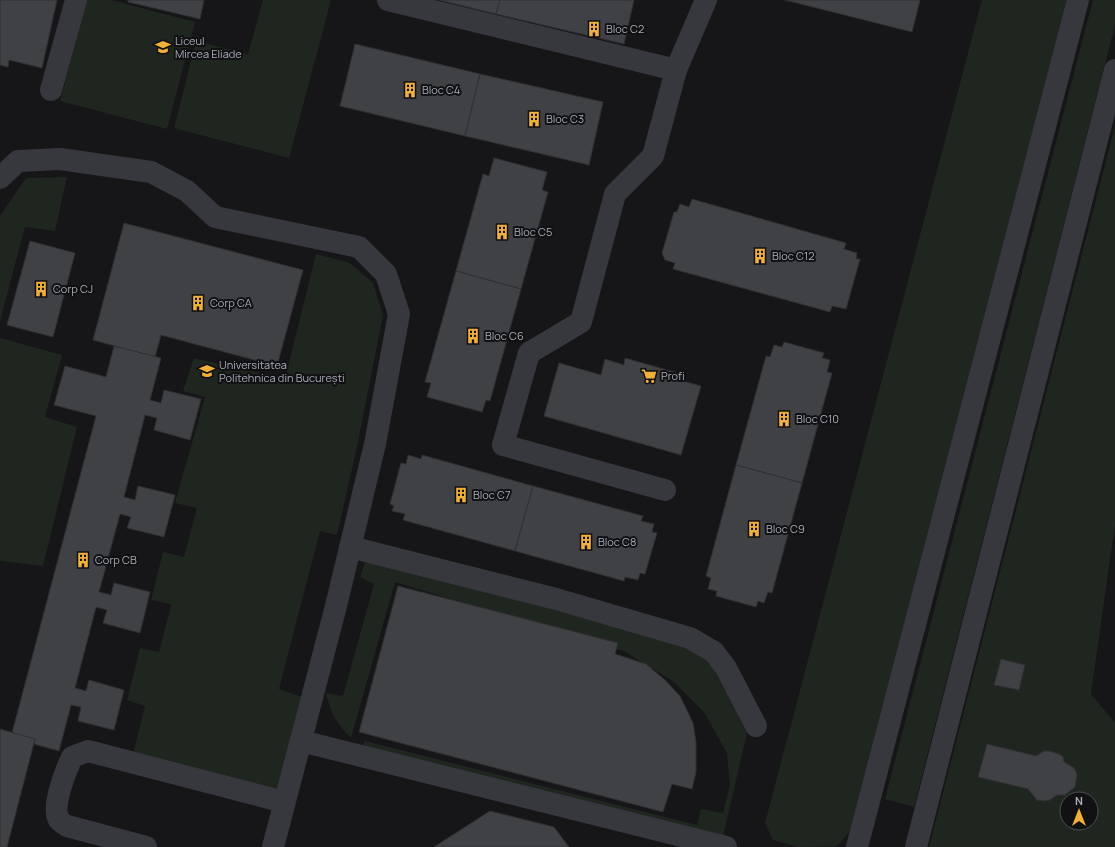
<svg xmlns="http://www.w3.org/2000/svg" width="1115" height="847" viewBox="0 0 1115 847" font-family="Manrope,sans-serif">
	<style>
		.green { fill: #1e261f; fill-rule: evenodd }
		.building { fill: #404145; stroke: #303034 }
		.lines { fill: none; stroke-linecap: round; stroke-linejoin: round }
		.minor { stroke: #37383d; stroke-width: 22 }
		.labels { text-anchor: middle; stroke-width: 4; stroke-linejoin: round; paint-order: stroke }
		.poi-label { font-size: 11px; fill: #a8adb8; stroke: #111113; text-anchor: start }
	</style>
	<rect width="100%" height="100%" fill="#161618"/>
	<g class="green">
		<path d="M 87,0 L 111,0 L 195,22 L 167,129 L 60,101 Z"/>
		<path d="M 263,0 L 331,0 L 289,158 L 174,128 L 196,41 L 248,54 Z"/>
		<path d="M 982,0 L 1067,0 L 850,831 L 837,846 L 798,847 L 773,840 L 765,823 Z"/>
		<path d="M 1093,0 L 1115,0 L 1115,25 L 914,807 L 885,799 Z"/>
		<path d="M 1115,126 L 1115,524 L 1091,694 L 1115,723 L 1115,847 L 929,847 ZM 1067,799 L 1091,799 L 1091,823 L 1067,823 Z"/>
		<path d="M 67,177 L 55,231 L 25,227 L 0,321 L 0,216 L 26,178 Z"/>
		<path d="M 316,254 L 350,263 L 373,283 L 383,315 L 357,447 L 337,535 L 320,531 L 279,689 L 302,697 L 277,790 L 133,754 L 145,706 L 127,700 L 140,648 L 159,652 L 170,610 L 171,604 L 151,600 L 163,552 L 184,557 L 197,508 L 175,503 L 205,397 L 183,391 L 194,358 L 285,379 Z"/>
		<path d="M 0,338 L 62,355 L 45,417 L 77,427 L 43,566 L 0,561 Z"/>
		<path d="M 366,559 L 687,646 L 710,658 L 747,733 L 722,841 L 361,749 L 365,741 L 697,825 L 701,809 L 723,813 L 730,785 L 727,753 L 704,712 L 674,682 L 624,651 L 395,582 L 351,738 C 336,723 331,713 326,693 L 343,696 L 374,584 L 360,577 Z"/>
	</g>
	<g class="building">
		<path d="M 0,0 L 57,0 L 42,68 L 9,60 L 8,67 L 0,65 Z"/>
		<path d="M 128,0 L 204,0 L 200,19 L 128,2 Z"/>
		<path d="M 439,0 L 500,0 L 496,14 Z"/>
		<path d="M 500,0 L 634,0 L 624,44 L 496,14 Z"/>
		<path d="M 785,0 L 920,0 L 912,32 Z"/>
		<path d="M 355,44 L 480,74 L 465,136 L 340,106 Z"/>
		<path d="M 480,74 L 603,102 L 589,165 L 465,136 Z"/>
		<path d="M 494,158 L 547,172 L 542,190 L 548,192 L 521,289 L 456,271 L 483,174 L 489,176 Z"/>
		<path d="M 692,199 L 846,243 L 844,249 L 857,253 L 856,259 L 860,259 L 846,309 L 832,306 L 830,312 L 673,269 L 675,263 L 665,260 L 662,253 L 674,212 L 677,212 L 680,204 L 689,207 Z"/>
		<path d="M 124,223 L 303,270 L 277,366 L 161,335 L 155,357 L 93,340 Z"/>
		<path d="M 30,241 L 75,253 L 53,337 L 7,325 Z"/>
		<path d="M 456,271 L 521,289 L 490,401 L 486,400 L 482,412 L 427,397 L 431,383 L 425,382 Z"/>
		<path d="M 784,342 L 824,353 L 822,358 L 830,360 L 827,372 L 832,373 L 802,483 L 736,465 L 766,356 L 770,357 L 774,345 L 782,347 Z"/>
		<path d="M 114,346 L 161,358 L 150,400 L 161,403 L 164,390 L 201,399 L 190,440 L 154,430 L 157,418 L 145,415 L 124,497 L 135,500 L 138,486 L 175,495 L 164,537 L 127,528 L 131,517 L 120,514 L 99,592 L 111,595 L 114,583 L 150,592 L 140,633 L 103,623 L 107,610 L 96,607 L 75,688 L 86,691 L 89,680 L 124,690 L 114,730 L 78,721 L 81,707 L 71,705 L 59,751 L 34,744 L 35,739 L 12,733 L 96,416 L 54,405 L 65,366 L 106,377 Z"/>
		<path d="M 625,358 L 681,374 L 679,380 L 701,386 L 681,455 L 544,416 L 559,363 L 601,375 L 605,359 L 624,365 Z"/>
		<path d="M 408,455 L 421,459 L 422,455 L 533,486 L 515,551 L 403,520 L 405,514 L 392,511 L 394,506 L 390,504 L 401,463 L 406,464 Z"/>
		<path d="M 736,465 L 802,483 L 772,593 L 768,592 L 764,603 L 758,601 L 756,607 L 716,596 L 717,591 L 708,589 L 711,578 L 706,576 Z"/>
		<path d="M 533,486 L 643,516 L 641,521 L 654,524 L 652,532 L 657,533 L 645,574 L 640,573 L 638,580 L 625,577 L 624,581 L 515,551 Z"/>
		<path d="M 398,586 L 618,643 L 615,654 L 646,664 L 665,680 L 680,696 L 693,723 L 696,742 L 696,772 L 692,789 L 672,784 L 663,812 L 359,732 Z"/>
		<path d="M 1001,659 L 1025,665 L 1019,690 L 994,685 Z"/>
		<path d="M 0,729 L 35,739 L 7,847 L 0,847 Z"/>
		<path d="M 987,744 L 1036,756 L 1044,751 L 1049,751 L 1059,754 L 1063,757 L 1064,762 L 1074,768 L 1077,774 L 1075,787 L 1065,795 L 1057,795 L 1050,800 L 1043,801 L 1037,800 L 1028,789 L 978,777 Z"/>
		<path d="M 490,811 L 554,827 L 569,847 L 434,847 Z"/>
	</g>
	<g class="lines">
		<g class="minor">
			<path d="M 388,0 L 676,70"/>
			<path d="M 51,90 L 76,0"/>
			<path d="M 0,178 L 18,161 L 60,159 L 151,172 L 187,191 L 215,217 L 359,247 L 386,274 L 399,314 L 375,444 L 336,606 L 273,847"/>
			<path d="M 665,490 L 503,445 L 529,353 L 581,322 L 615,194 L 653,156 L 676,70 L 706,0"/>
			<path d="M 350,547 L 556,599 L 690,638 L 714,652 L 726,668 L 756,726"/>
			<path d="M 301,741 L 726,847"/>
			<path d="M 146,847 L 67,826 C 65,825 61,822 59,820 C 51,807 66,770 72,757 L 88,751 L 284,802"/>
			<path d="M 857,847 L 1078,0"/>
			<path d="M 916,847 L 1115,70"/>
		</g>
	</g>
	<defs>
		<g id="building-bare" transform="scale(1.2)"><path d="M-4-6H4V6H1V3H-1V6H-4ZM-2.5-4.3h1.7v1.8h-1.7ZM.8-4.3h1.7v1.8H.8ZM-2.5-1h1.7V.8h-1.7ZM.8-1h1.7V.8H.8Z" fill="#f2b134" stroke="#111113" stroke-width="2.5" paint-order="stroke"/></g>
		<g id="school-bare" transform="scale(1.2)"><path d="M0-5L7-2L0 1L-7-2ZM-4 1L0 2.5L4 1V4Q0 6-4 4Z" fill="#f2b134" stroke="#111113" stroke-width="2.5" paint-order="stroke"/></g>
		<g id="university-bare" transform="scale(1.2)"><path d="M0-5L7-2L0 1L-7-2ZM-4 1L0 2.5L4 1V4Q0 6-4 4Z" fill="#f2b134" stroke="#111113" stroke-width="2.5" paint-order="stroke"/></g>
		<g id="supermarket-bare" transform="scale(1.2)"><path d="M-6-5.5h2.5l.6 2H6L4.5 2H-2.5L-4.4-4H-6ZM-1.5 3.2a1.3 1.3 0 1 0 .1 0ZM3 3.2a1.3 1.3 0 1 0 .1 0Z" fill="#f2b134" stroke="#111113" stroke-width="2.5" paint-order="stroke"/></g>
	</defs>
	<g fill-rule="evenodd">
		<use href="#building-bare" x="594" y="29"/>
		<use href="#school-bare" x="163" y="47"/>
		<use href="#building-bare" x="410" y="90"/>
		<use href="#building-bare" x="534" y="119"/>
		<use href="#building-bare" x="502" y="232"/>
		<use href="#building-bare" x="760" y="256"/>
		<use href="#building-bare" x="41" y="289"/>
		<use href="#building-bare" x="198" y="303"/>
		<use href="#building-bare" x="473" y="336"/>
		<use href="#university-bare" x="207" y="371"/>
		<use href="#supermarket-bare" x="649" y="376"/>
		<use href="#building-bare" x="784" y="419"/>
		<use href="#building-bare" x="461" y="495"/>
		<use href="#building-bare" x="754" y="529"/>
		<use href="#building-bare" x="586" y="542"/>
		<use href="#building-bare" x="83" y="560"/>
	</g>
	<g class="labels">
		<g class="poi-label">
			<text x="606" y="33">Bloc C2</text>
			<text x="175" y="45">Liceul<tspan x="175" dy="13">Mircea Eliade</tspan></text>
			<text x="422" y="94">Bloc C4</text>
			<text x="546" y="123">Bloc C3</text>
			<text x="514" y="236">Bloc C5</text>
			<text x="772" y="260">Bloc C12</text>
			<text x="53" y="293">Corp CJ</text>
			<text x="210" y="307">Corp CA</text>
			<text x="485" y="340">Bloc C6</text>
			<text x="219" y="369">Universitatea<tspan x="219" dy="13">Politehnica din București</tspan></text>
			<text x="661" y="380">Profi</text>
			<text x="796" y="423">Bloc C10</text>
			<text x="473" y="499">Bloc C7</text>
			<text x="766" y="533">Bloc C9</text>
			<text x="598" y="546">Bloc C8</text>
			<text x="95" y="564">Corp CB</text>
		</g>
	</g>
	<g transform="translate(1079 811)"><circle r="19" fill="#111113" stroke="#4d4f55"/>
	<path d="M0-3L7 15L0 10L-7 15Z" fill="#f2b134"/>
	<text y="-6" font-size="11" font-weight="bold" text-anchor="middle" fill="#a8adb8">N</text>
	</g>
</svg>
